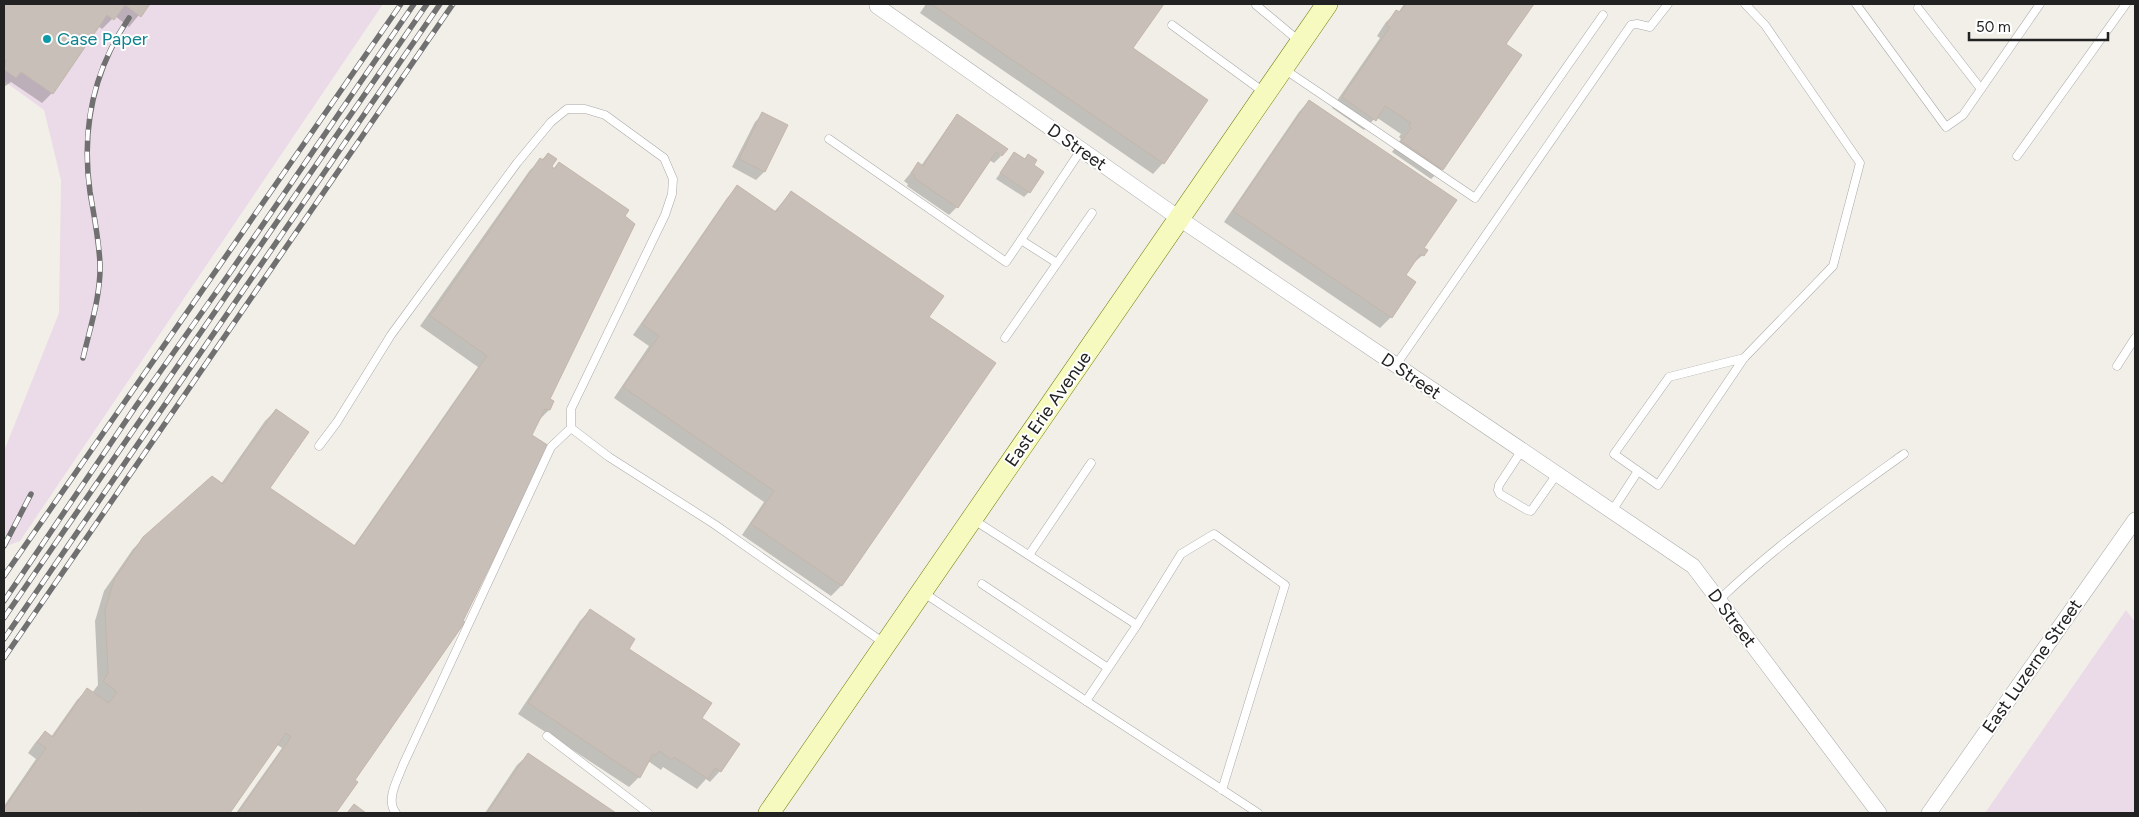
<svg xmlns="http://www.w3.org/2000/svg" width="2139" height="817" viewBox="0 0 2139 817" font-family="Figtree,sans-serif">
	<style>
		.industrial { fill: #ebdbe8 }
		.shadow { fill: #0003 }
		.building { fill: #c7bfb8; stroke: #c4b6ab }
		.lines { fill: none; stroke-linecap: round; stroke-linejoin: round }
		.lane-casing { stroke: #a9a9a9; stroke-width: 9 }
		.street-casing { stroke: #a9a9a9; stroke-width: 16 }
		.secondary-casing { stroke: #707d05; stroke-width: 22 }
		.lane { stroke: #fff; stroke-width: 8 }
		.street { stroke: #fff; stroke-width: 15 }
		.secondary { stroke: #f7fabf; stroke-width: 21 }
		.rail-casing { stroke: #707070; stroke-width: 5.5 }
		.rail { stroke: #fff; stroke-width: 4; stroke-dasharray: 11; stroke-linecap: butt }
		.culture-dot { fill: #0f9aa8; stroke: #fff; stroke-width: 2 }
		.labels { text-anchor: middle; stroke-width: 4; stroke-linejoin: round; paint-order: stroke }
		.culture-label { font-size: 18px; fill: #0d838f; stroke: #fff; text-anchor: start }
		.street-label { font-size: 18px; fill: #222; stroke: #fff }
	</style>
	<rect width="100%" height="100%" fill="#f2efe9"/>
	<g class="industrial">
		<path d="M 4,4 L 383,4 L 20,541 L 4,547 L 4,451 L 59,313 L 61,180 L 44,110 L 4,81 Z"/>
		<path d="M 2126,610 L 2135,622 L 2135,813 L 1985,813 Z"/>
	</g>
	<g class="shadow">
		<path d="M 4,4 L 148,4 L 129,27 L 115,16 L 102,29 L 98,26 L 52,93 L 42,103 L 11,82 L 4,87 Z"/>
		<path d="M 926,4 L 1162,4 L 1131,49 L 1163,163 L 1153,174 L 920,13 Z"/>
		<path d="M 1404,4 L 1532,4 L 1505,44 L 1442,169 L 1431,179 L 1392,152 L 1401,139 L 1399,137 L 1401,134 L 1376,117 L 1364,130 L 1332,108 L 1380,38 L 1377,36 L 1386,22 L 1397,12 L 1398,13 Z"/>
		<path d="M 1309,101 L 1423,255 L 1411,265 L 1404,275 L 1414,282 L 1391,317 L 1380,328 L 1224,222 L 1299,112 Z"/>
		<path d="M 763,114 L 787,126 L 764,172 L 756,180 L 732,167 L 755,122 Z"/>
		<path d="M 957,116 L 1001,156 L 994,163 L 989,160 L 957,207 L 949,215 L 907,186 L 908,184 L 904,181 L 918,164 L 921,166 L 950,124 Z"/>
		<path d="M 1014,153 L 1032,165 L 1029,192 L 1024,197 L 996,179 Z"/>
		<path d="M 548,154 L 550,166 L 553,169 L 559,163 L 623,217 L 548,400 L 553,402 L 549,410 L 538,421 L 354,780 L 356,782 L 334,813 L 236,813 L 282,748 L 276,744 L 228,813 L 4,813 L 4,806 L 36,759 L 28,753 L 35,743 L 45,732 L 51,737 L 77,700 L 87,690 L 92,693 L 98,685 L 95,621 L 104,591 L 133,549 L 144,538 L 221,484 L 265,421 L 276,410 L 268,488 L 353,547 L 478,367 L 420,326 L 530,170 Z"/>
		<path d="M 737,187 L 774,212 L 791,192 L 927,318 L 994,364 L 841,586 L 831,596 L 742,535 L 764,502 L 614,398 L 649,346 L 633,335 L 727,198 Z"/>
		<path d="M 590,610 L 700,719 L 720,771 L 710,782 L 706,779 L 697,789 L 663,767 L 661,770 L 648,761 L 639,777 L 629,787 L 518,714 L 580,621 Z"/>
		<path d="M 528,755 L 613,813 L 485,813 L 517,765 Z"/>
	</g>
	<g class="building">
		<path d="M 4,4 L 150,4 L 141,17 L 125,5 L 114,20 L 107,15 L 53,94 L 21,72 L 16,78 L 4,70 L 6,60 L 4,59 Z"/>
		<path d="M 931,4 L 1164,4 L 1133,48 L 1208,100 L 1164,164 Z"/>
		<path d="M 1406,4 L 1534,4 L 1506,44 L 1522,55 L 1443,170 L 1401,141 L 1411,128 L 1409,126 L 1411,123 L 1385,106 L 1376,121 L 1342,97 L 1390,27 L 1386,25 L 1396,10 L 1400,12 Z"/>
		<path d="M 1309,100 L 1457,200 L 1424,248 L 1428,250 L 1424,256 L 1420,254 L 1406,275 L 1416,282 L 1392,318 L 1233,211 Z"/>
		<path d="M 762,112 L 788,125 L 765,172 L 739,159 Z"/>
		<path d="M 957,114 L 1008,149 L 1002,156 L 996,152 L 958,208 L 914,178 L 915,175 L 911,173 L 918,162 L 923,166 Z"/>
		<path d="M 1014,152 L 1025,159 L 1028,154 L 1037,160 L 1034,165 L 1044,172 L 1030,193 L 1000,173 Z"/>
		<path d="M 548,153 L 557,159 L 552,166 L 554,169 L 559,162 L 629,210 L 625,216 L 635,224 L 550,399 L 554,401 L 550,410 L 545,409 L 532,435 L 549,446 L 463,621 L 465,622 L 355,780 L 358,782 L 336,813 L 238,813 L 291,737 L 286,733 L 230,813 L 141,813 L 139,811 L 138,813 L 4,813 L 4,809 L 46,748 L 37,742 L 45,731 L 53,737 L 87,688 L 109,703 L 117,692 L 103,681 L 108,673 L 105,610 L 114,580 L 143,537 L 212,476 L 223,484 L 276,409 L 309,432 L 270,488 L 355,546 L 487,356 L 429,315 L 434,311 L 540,158 L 543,160 Z"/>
		<path d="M 737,185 L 776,212 L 791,191 L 944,296 L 929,317 L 996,363 L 842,586 L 751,524 L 774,491 L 623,387 L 659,336 L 642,324 Z"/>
		<path d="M 590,609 L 635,639 L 629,649 L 712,703 L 702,718 L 740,744 L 721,772 L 715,768 L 708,779 L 674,757 L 672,760 L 659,751 L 655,756 L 653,754 L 640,778 L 528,703 Z"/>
		<path d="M 528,753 L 616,813 L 487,813 Z"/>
		<path d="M 354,804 L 366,813 L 347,813 Z"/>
	</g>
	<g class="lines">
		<g class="lane-casing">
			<g id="lane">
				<path d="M 1256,4 L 1256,5 L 1299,41"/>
				<path d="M 1856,4 L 1946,127 L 1963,115 L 2040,4"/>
				<path d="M 1918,8 L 1981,89"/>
				<path d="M 1172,25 L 1265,93"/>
				<path d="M 1284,69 L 1475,198 L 1603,15"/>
				<path d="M 829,139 L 1006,262 L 1021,240"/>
				<path d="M 2017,156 L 2126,4"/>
				<path d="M 1057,263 L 1021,240 L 1081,150"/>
				<path d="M 1005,338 L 1092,213"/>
				<path d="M 1744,358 L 1669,377 L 1614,454 L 1658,485 L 1744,358 L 1833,266 L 1860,163 L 1765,25 L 1745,4"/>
				<path d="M 1396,365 L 1631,25 L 1637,24 L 1650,27 L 1668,4"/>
				<path d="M 2117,366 L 2135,338"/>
				<path d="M 319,446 L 337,422 L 391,335 L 517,163 L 551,122 L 567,109 L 585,109 L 605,115 L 664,158 L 673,179 L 672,194 L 665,215 L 571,409 L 571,428 L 609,457 L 714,524 L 884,643"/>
				<path d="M 1522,450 L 1499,485 L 1498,490 L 1500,494 L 1527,510 L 1531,511 L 1557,474"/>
				<path d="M 1612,511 L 1638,471"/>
				<path d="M 1029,555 L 1091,463"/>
				<path d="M 982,584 L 1108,668"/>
				<path d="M 924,593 L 1086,701 L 1137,625 L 974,520"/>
				<path d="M 1719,600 C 1776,545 1840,500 1904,454"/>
				<path d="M 1137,625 L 1181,554 L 1214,534 L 1285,585 L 1222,790"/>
				<path d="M 1086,701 L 1258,813"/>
				<path d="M 547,736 L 648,813"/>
				<path d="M 396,813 C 385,800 398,779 403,765 L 551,447 L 571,428"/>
			</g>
		</g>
		<g class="street-casing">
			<g id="street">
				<path d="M 877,6 L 1183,221 L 1693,566 L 1879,813"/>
				<path d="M 1929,813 L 2135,520"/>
			</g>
		</g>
		<g class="secondary-casing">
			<path id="secondary" d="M 769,813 L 1327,4"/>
		</g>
		<use href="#lane" class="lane"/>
		<use href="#street" class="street"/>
		<use href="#secondary" class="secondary"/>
		<g class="rail-casing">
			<g id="rail">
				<path d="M 83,358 C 90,328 101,295 100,264 C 99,240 94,216 90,192 C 81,128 93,71 129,18"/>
				<path d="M 4,546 L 31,494"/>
				<path d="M 4,576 L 401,4"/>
				<path d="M 4,601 L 136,406 L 229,274 L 414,4"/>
				<path d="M 4,618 L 427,4"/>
				<path d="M 4,639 L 440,4"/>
				<path d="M 4,658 L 453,4"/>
			</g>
		</g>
		<use href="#rail" class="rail"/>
	</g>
	<circle class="culture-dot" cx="47" cy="39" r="5"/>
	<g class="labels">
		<g class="culture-label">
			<text x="57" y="45">Case Paper</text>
		</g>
		<g class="street-label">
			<text transform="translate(1077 147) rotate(35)" y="6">D Street</text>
			<text transform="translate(1411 376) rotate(34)" y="6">D Street</text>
			<text transform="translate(1048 409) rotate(-55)" y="6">East Erie Avenue</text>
			<text transform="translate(1732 618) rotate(53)" y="6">D Street</text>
			<text transform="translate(2032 666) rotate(-55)" y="6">East Luzerne Street</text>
		</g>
	</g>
	<rect width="2139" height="817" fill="none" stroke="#222222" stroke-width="10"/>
	<path d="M1969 32v8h139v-8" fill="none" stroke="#222222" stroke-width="2.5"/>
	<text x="1976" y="32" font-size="15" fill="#222222" stroke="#ffffff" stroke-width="4" paint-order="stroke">50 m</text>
</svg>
